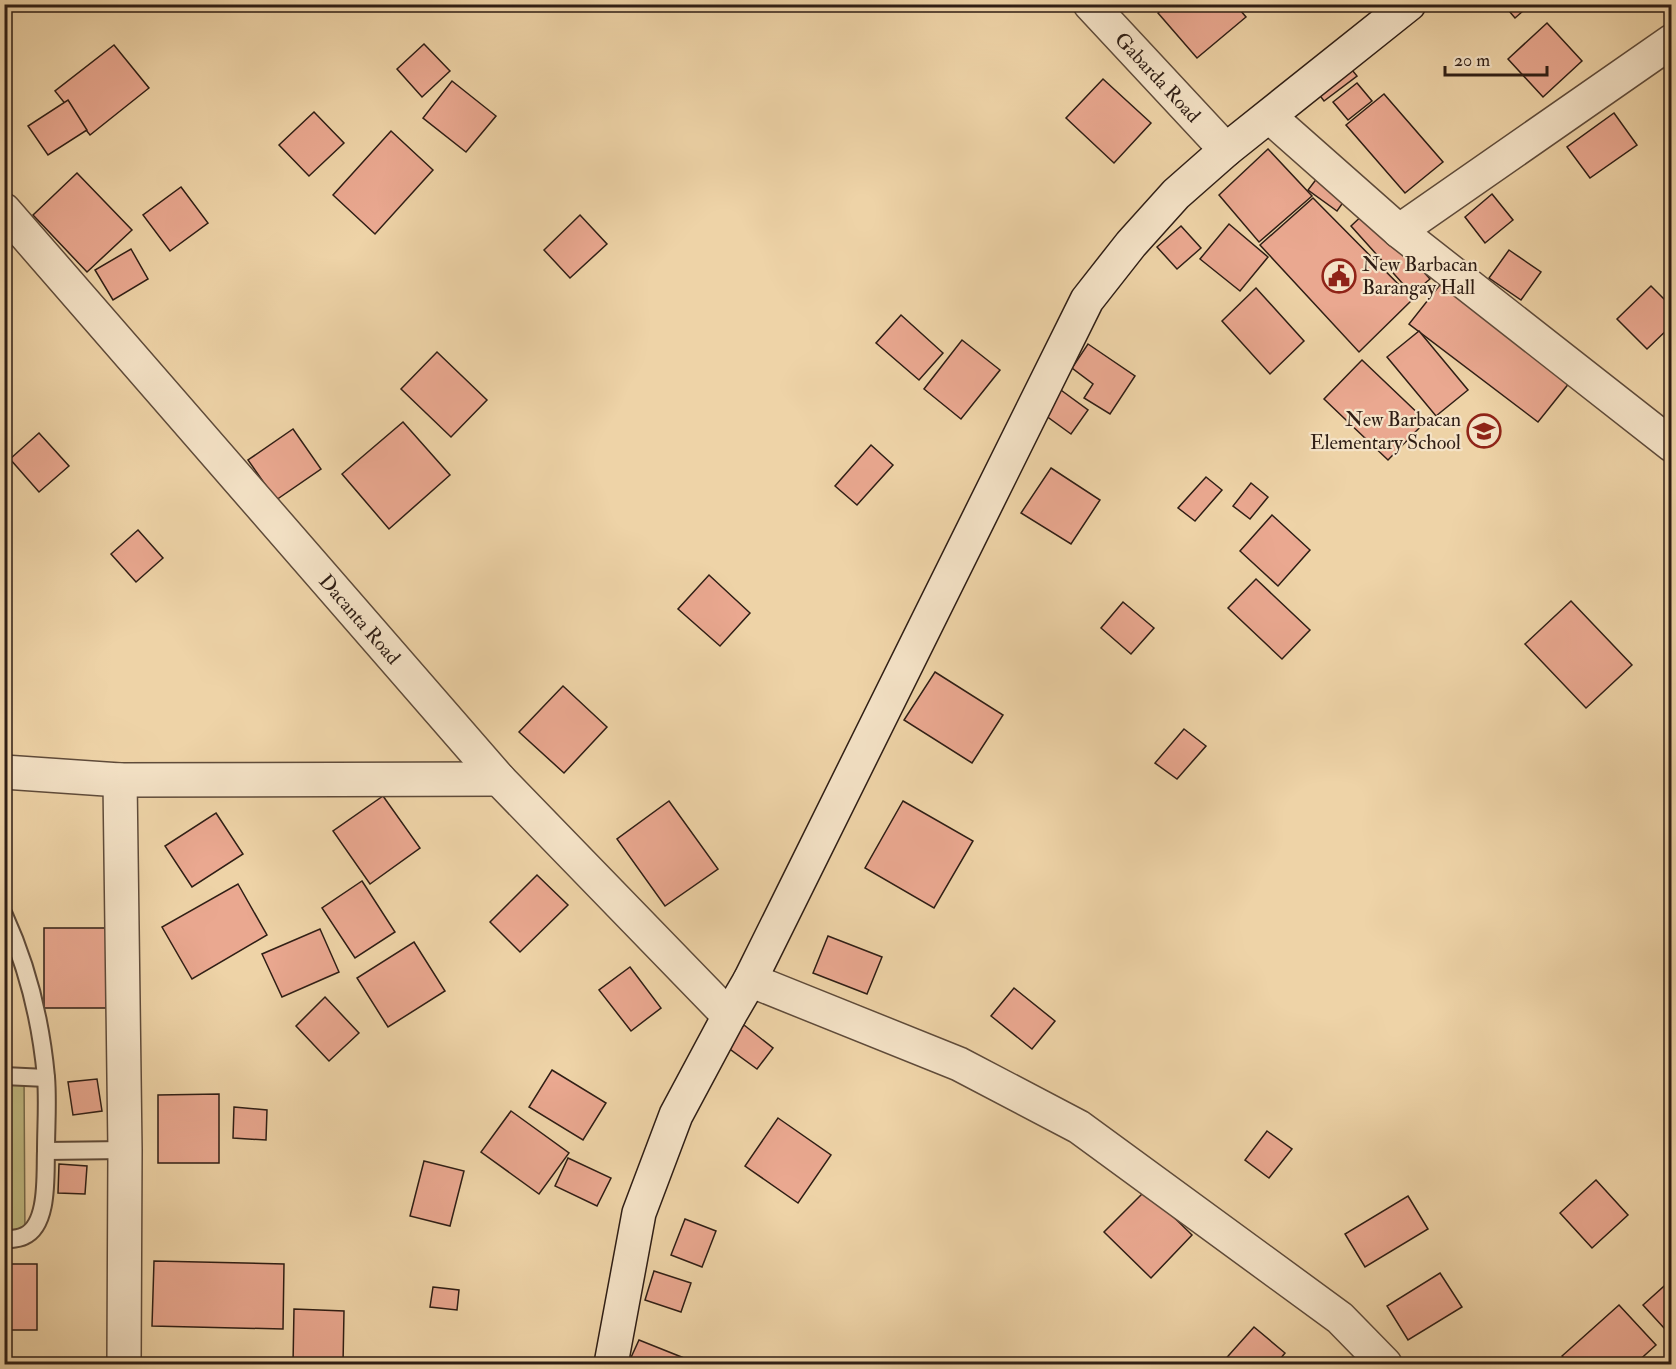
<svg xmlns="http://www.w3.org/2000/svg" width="1676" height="1369" viewBox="0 0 1676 1369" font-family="'IM FELL Double Pica',serif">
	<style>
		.green { fill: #c0ba82; stroke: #786c4c; stroke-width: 1.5 }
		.building { fill: #eaa890; stroke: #2f1e15; stroke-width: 1.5 }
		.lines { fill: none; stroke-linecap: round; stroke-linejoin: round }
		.lane-casing { stroke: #5f4b3a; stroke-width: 20 }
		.street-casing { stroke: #5f4b3a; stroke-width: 36 }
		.secondary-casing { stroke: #2f1e15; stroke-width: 36 }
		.lane { stroke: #f4e2c6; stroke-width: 16 }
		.street { stroke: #f4e2c6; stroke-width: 33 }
		.secondary { stroke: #f4e2c6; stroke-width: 33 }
		.labels { text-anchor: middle; stroke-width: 4.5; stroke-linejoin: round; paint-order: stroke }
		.street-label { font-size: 20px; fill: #2f1e15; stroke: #f4e2c6 }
		.poi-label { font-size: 20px; fill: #2f1e15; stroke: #f4e2c6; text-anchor: start }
	</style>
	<rect width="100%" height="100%" fill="#eed3a7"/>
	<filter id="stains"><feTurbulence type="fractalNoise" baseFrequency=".00333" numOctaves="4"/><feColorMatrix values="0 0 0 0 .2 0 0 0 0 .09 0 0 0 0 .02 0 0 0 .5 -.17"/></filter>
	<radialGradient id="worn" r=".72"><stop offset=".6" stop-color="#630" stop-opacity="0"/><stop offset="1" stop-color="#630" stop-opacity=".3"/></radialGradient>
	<path class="green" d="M 5,1073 L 24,1073 L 25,1241 L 5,1241 Z"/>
	<g class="building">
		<path d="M 1168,4 L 1235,4 L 1246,17 L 1197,58 L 1158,13 Z"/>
		<path d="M 1503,4 L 1531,4 L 1515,18 Z"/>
		<path d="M 1547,23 L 1582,61 L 1543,97 L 1508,59 Z"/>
		<path d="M 424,44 L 450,71 L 422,97 L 397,69 Z"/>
		<path d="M 114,45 L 149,88 L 90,135 L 55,91 Z"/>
		<path d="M 1344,60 L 1357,76 L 1324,101 L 1312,85 Z"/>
		<path d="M 1103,79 L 1151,123 L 1114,163 L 1066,118 Z"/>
		<path d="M 452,81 L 496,116 L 466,152 L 423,118 Z"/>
		<path d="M 1357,83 L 1372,101 L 1348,120 L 1333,102 Z"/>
		<path d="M 1384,94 L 1443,162 L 1405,193 L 1346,125 Z"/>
		<path d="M 68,100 L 87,130 L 48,155 L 28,126 Z"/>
		<path d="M 314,112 L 344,143 L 309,176 L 279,145 Z"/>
		<path d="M 1614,113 L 1637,145 L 1590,178 L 1567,147 Z"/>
		<path d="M 391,131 L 433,170 L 375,234 L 333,195 Z"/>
		<path d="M 1268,149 L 1312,196 L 1259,242 L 1219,195 Z"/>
		<path d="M 77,173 L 132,230 L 87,272 L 33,215 Z"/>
		<path d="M 1321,173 L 1349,194 L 1337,211 L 1308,190 Z"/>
		<path d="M 181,187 L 208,223 L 170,251 L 143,215 Z"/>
		<path d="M 1492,194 L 1513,220 L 1485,243 L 1465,217 Z"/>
		<path d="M 1313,198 L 1413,299 L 1359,352 L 1260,245 Z"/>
		<path d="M 1368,210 L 1430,279 L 1412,294 L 1351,226 Z"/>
		<path d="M 580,215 L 607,244 L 570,278 L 544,250 Z"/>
		<path d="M 1229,224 L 1268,257 L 1240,291 L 1200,259 Z"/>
		<path d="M 1181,226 L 1201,248 L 1177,269 L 1157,247 Z"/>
		<path d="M 131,249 L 148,279 L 113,300 L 95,270 Z"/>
		<path d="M 1509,250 L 1541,272 L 1521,300 L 1489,278 Z"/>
		<path d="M 1443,281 L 1570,382 L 1538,422 L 1409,324 Z"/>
		<path d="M 1651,286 L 1672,307 L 1672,325 L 1647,349 L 1617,319 Z"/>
		<path d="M 1256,288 L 1304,341 L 1270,374 L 1222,321 Z"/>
		<path d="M 901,315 L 943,353 L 919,380 L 876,343 Z"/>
		<path d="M 1419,331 L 1468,390 L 1436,416 L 1387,357 Z"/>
		<path d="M 962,340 L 1000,370 L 961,419 L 924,389 Z"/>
		<path d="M 1088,344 L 1135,376 L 1110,414 L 1084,398 L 1093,384 L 1072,368 Z"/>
		<path d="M 437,352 L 487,400 L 451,437 L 401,389 Z"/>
		<path d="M 1362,360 L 1426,421 L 1388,460 L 1324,399 Z"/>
		<path d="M 1054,385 L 1088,410 L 1071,434 L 1038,410 Z"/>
		<path d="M 403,422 L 450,475 L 389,529 L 342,474 Z"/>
		<path d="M 293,429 L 321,469 L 276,500 L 248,460 Z"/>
		<path d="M 39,433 L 69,466 L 39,492 L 10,459 Z"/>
		<path d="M 871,445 L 893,465 L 857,505 L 835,486 Z"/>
		<path d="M 1051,468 L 1100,500 L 1071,544 L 1021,513 Z"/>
		<path d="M 1206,477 L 1222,490 L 1195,521 L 1178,508 Z"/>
		<path d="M 1251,483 L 1268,497 L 1250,519 L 1233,506 Z"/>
		<path d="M 1272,515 L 1310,550 L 1278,586 L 1240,551 Z"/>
		<path d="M 138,530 L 163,558 L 136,582 L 111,554 Z"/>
		<path d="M 709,575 L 750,613 L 720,646 L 678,609 Z"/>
		<path d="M 1256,579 L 1310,630 L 1282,659 L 1228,608 Z"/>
		<path d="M 1571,601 L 1632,665 L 1586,708 L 1525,644 Z"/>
		<path d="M 1123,602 L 1154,628 L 1131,654 L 1101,628 Z"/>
		<path d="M 935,672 L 1003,715 L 972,763 L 904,720 Z"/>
		<path d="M 563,686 L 607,727 L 564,773 L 519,732 Z"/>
		<path d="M 1184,729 L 1206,746 L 1177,779 L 1155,763 Z"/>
		<path d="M 383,796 L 420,848 L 370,884 L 333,831 Z"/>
		<path d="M 669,801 L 718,869 L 665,906 L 617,839 Z"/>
		<path d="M 903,801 L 973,841 L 934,908 L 865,868 Z"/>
		<path d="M 216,813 L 243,854 L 192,887 L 165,846 Z"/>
		<path d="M 537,875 L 568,905 L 520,952 L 490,922 Z"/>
		<path d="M 362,881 L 395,932 L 355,958 L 322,908 Z"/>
		<path d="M 238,884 L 267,935 L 192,979 L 162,927 Z"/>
		<rect x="44" y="928" width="69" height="80"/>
		<path d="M 320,929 L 339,972 L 282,997 L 262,954 Z"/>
		<path d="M 828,936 L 882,957 L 867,994 L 813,973 Z"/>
		<path d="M 414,942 L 445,991 L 388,1027 L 357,978 Z"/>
		<path d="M 630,967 L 661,1008 L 631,1031 L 599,990 Z"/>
		<path d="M 1014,988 L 1055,1021 L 1032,1049 L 991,1016 Z"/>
		<path d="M 325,997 L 359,1033 L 329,1061 L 296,1026 Z"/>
		<path d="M 744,1025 L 773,1048 L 757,1069 L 727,1047 Z"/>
		<path d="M 552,1070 L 606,1103 L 583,1140 L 529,1107 Z"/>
		<path d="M 97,1079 L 102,1111 L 73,1115 L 68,1082 Z"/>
		<path d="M 219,1094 L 219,1163 L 158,1163 L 158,1095 Z"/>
		<path d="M 234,1107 L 267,1110 L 266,1140 L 233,1138 Z"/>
		<path d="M 511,1111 L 569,1153 L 539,1194 L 481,1152 Z"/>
		<path d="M 778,1118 L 831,1155 L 798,1203 L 745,1166 Z"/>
		<path d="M 1267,1131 L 1292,1149 L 1269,1178 L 1245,1160 Z"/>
		<path d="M 568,1158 L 611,1178 L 597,1206 L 555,1186 Z"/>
		<path d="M 424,1161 L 464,1171 L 450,1226 L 410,1216 Z"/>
		<path d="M 59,1164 L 87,1166 L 85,1194 L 58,1193 Z"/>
		<path d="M 1596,1180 L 1628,1215 L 1592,1248 L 1560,1213 Z"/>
		<path d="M 1146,1190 L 1192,1235 L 1151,1278 L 1104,1232 Z"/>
		<path d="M 1408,1196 L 1428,1229 L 1365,1267 L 1345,1234 Z"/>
		<path d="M 685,1219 L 716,1231 L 702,1267 L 671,1255 Z"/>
		<path d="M 154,1261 L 284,1264 L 283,1329 L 152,1326 Z"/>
		<rect x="4" y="1264" width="33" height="66"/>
		<path d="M 654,1271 L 691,1283 L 681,1312 L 645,1300 Z"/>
		<path d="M 1440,1273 L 1462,1307 L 1408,1340 L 1387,1306 Z"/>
		<path d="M 1672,1279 L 1672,1321 L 1664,1328 L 1643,1305 Z"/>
		<path d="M 433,1287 L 459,1290 L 457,1310 L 430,1307 Z"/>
		<path d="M 1619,1305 L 1656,1345 L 1635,1364 L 1569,1364 L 1562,1356 Z"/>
		<path d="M 294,1309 L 344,1311 L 343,1364 L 293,1364 Z"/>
		<path d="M 1254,1327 L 1285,1353 L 1276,1364 L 1221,1364 Z"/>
		<path d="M 639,1340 L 694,1362 L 693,1364 L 628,1364 Z"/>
	</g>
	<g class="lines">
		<g class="lane-casing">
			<g id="lane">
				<path d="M 4,915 C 27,965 41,1023 46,1077 C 48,1101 46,1127 46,1151 L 125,1150"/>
				<path d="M 4,1076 L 46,1078"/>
				<path d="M 4,1240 C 10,1239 18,1239 24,1236 C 49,1225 45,1175 46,1151"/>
			</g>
		</g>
		<g class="street-casing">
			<g id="street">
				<path d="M 1090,4 L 1226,150"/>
				<path d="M 1270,117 L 1399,231 L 1672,445"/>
				<path d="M 4,210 L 499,779 L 729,1016"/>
				<path d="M 1399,231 L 1672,41"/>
				<path d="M 4,772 L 120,780 L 499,779"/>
				<path d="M 120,780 L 125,1150 L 124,1364"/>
				<path d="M 750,980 L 959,1064 L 1079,1127 L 1340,1318 L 1385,1364"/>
			</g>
		</g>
		<g class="secondary-casing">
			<path id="secondary" d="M 611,1364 L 639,1213 L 676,1115 L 729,1016 L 750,980 L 1087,300 L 1131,244 L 1176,194 L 1226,150 L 1409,4"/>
		</g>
		<use href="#lane" class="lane"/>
		<use href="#street" class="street"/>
		<use href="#secondary" class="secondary"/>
	</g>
	<defs>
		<g id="civic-ring" transform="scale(1.725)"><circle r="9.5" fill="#f4e2c6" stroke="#8f2418" stroke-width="1.5"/><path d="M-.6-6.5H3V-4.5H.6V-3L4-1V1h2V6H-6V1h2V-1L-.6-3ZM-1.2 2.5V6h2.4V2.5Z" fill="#8f2418"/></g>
		<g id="school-ring" transform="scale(1.725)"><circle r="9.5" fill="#f4e2c6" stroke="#8f2418" stroke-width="1.5"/><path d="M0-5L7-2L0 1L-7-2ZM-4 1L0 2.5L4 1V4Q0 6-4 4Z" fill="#8f2418"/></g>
	</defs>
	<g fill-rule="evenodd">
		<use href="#civic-ring" x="1339" y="276"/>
		<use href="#school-ring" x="1484" y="431"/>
	</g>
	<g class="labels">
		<g class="street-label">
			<text transform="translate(1158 77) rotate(47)" y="7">Gabarda Road</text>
			<text transform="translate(360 619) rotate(49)" y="7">Dacanta Road</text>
		</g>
		<g class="poi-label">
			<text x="1362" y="271">New Barbacan<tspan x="1362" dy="23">Barangay Hall</tspan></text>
			<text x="1461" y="426" text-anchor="end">New Barbacan<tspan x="1461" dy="23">Elementary School</tspan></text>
		</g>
	</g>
	<rect width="1676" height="1369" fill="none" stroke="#eed3a7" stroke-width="24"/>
	<rect x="6" y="6" width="1664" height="1357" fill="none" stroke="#2f1e15" stroke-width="3"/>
	<rect x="12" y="12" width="1652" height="1345" fill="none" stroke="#2f1e15" stroke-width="1.5"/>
	<path d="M1445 66v9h102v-9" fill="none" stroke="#2f1e15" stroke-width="3"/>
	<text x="1454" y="66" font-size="18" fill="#2f1e15" stroke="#f4e2c6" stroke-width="4.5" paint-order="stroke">20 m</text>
	<rect width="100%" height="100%" filter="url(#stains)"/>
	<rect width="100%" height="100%" fill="url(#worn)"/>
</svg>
